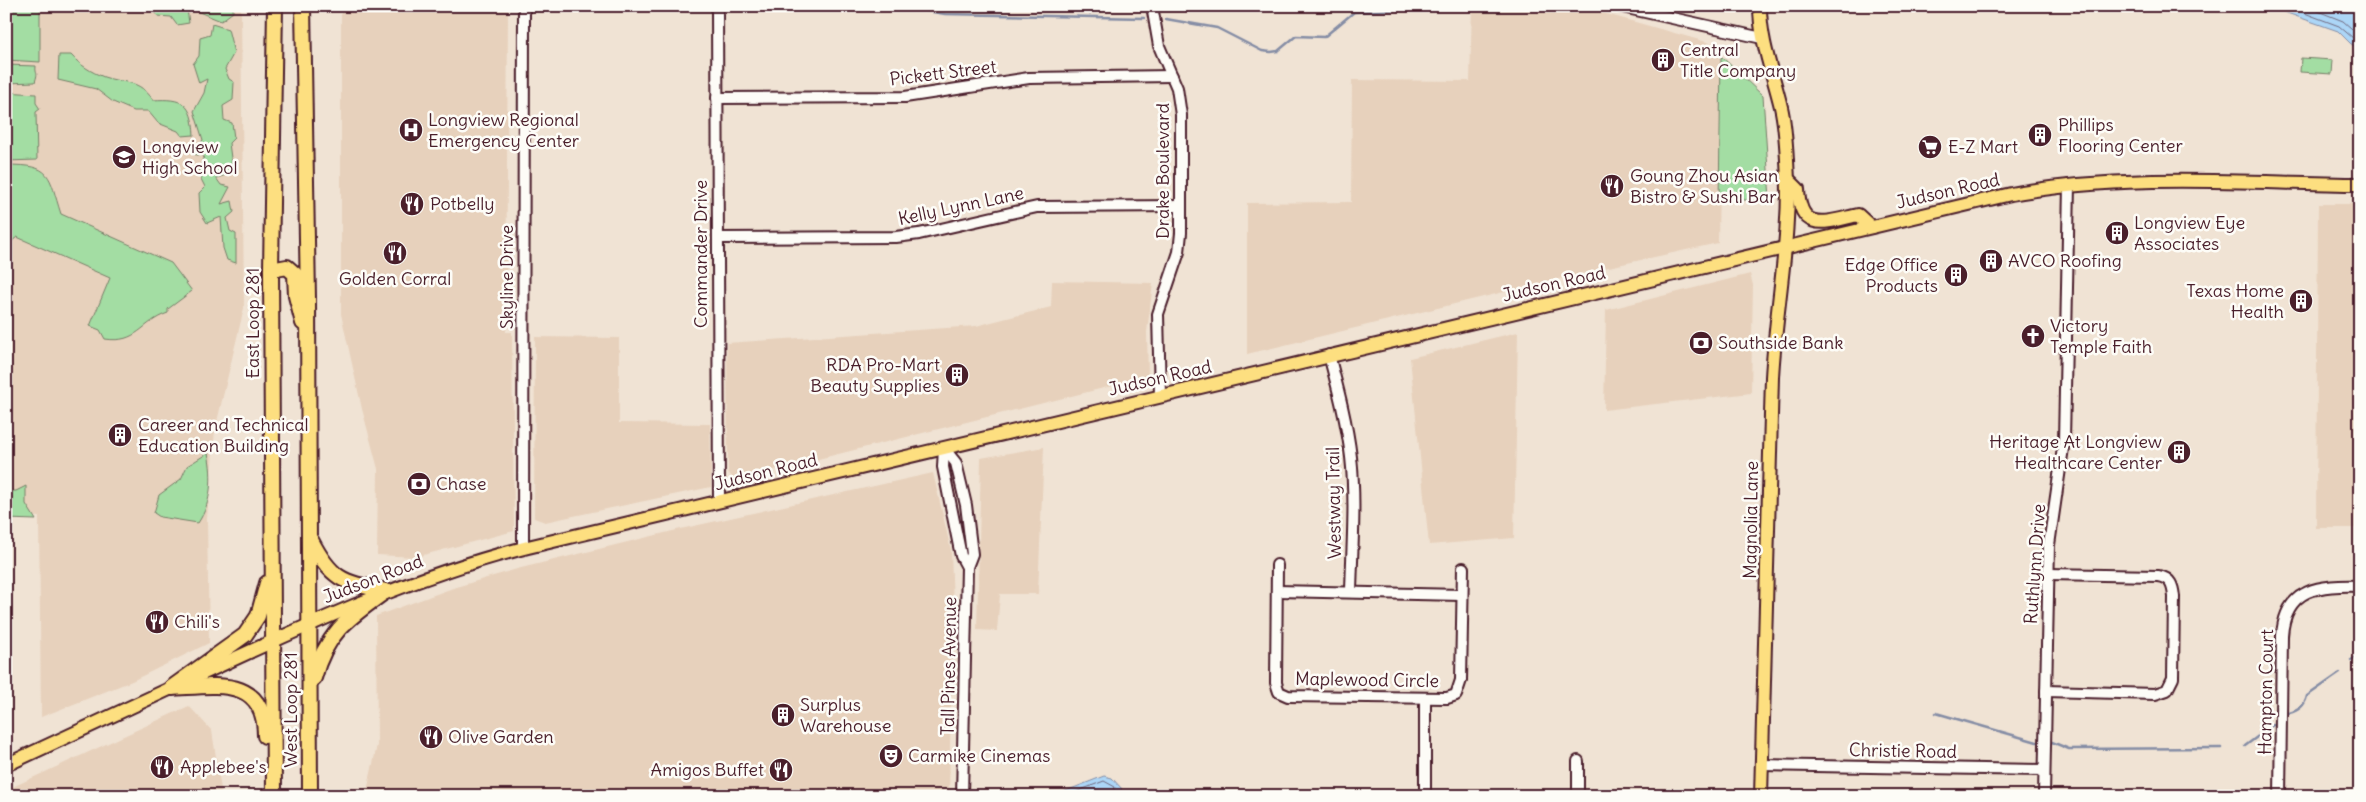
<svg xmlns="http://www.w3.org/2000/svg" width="2366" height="802" viewBox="0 0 2366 802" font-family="Delius,sans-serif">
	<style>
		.built { fill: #e7d1bc }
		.green { fill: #a3dda3; stroke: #767e67 }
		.water { fill: #acd6f7; stroke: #858da5 }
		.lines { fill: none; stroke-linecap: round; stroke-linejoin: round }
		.shore { stroke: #71687d; stroke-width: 1 }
		.stream { stroke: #858da5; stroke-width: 2.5 }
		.minor-casing { stroke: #4a1f2b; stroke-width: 14 }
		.major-casing { stroke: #4a1f2b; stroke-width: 16 }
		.highway-casing { stroke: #4a1f2b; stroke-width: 18 }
		.minor { stroke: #fdfcf7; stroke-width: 10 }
		.major { stroke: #fddf80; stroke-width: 12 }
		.highway { stroke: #fddf80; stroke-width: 14 }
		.labels { text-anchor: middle; stroke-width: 5; stroke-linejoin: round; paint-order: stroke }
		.poi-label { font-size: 18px; fill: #4a1f2b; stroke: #fdfcf7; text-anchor: start }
		.street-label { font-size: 18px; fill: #4a1f2b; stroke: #fdfcf7 }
	</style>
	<rect width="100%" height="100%" fill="#f0e3d4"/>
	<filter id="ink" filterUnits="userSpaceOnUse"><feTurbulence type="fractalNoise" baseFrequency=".02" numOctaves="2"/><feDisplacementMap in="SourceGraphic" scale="10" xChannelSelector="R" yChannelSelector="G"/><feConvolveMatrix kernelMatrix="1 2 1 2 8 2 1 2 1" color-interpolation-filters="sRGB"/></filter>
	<g filter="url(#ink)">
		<g class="built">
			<path d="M 6,6 L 241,6 L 244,308 L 215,430 L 207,519 L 209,643 L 132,681 L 41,717 L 39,517 L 6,515 Z"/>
			<path d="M 341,6 L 508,6 L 506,332 L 512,332 L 514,531 L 416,557 L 377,555 L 378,469 L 362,409 L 341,314 Z"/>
			<path d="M 1472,6 L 1570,6 L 1603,13 L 1721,46 L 1718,243 L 1600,269 L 1247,354 L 1247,203 L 1351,202 L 1352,80 L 1470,81 Z"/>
			<path d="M 2318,204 L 2360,204 L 2360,528 L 2316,528 Z"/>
			<path d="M 1750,274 L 1753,285 L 1751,393 L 1604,410 L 1606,310 Z"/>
			<path d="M 1052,281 L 1153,283 L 1147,332 L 1148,377 L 734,480 L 728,472 L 727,343 L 976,326 L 1051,307 Z"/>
			<path d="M 1518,332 L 1514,538 L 1429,545 L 1410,358 Z"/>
			<path d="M 535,337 L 619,338 L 619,423 L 710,424 L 711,487 L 545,522 L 534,518 Z"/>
			<path d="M 1044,447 L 1038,594 L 1000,594 L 997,631 L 977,630 L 981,458 Z"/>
			<path d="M 933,473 L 951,550 L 953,605 L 949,796 L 366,796 L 377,745 L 376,616 L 453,588 L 517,569 L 685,528 Z"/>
			<path d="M 189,706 L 212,731 L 222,796 L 6,796 L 6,790 Z"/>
		</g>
		<g class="green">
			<path d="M 6,6 L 40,6 L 40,62 L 6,60 Z"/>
			<path d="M 147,6 L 184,6 L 187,9 L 189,23 L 177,25 L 171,17 L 158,16 Z"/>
			<path d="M 201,6 L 233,6 L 233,12 L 221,21 L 194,10 Z"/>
			<path d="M 212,24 L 228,29 L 234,53 L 225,69 L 229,79 L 234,82 L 233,100 L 223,106 L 224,120 L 232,123 L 234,138 L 229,143 L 233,173 L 216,178 L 221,185 L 230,187 L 221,204 L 232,201 L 234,212 L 227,218 L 230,231 L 236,234 L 236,263 L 227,260 L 223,248 L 221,217 L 207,223 L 200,212 L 199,193 L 205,187 L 198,173 L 204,156 L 192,154 L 203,140 L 194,111 L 204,93 L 207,79 L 199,83 L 193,64 L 199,56 L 200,38 L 210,35 Z"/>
			<path d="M 59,55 L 71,55 C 80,65 91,72 104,77 C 126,84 139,79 153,100 C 183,98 192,103 194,135 L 182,136 L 178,131 L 158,123 L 148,111 L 134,111 L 113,102 L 96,89 L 58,80 Z"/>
			<path d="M 1721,56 L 1763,96 L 1770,199 L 1719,201 Z"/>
			<path d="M 2301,58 L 2333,60 L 2332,74 L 2300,72 Z"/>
			<path d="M 6,65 L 36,66 C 35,76 39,70 35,82 L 6,83 Z"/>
			<path d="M 6,92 L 36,94 L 36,103 L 40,109 L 36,112 L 37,160 L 6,161 Z"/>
			<path d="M 6,165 C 53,165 48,174 61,214 L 171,263 L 192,291 L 168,309 L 168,313 C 141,322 138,344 105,339 L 100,330 L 90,326 L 110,278 L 17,237 L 6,246 Z"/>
			<path d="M 208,453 C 213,477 212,502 198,523 L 160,517 L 154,513 L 159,495 L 181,479 L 187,466 Z"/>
			<path d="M 26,486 L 26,504 L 36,520 L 6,519 L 6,491 L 16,491 Z"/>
		</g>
		<g class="water">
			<path d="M 2267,6 L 2360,6 L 2360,50 L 2350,43 L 2338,31 Z"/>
			<path d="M 1104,776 L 1112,778 L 1122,789 L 1115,796 L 1053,796 Z"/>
		</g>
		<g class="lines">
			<g class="shore">
				<path d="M 2286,6 L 2339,26 L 2360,44"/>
				<path d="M 2305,6 L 2343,21 L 2360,36"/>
				<path d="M 1065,796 L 1104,781 L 1115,787 L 1112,796"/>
			</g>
			<g class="stream">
				<path d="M 731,6 L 746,11 L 862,6"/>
				<path d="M 897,6 L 945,14 L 1144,18"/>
				<path d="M 1166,19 L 1217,28 L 1262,51 L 1271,52 L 1278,51 L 1296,36 L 1324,37 L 1354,12 L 1460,6"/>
				<path d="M 2351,660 L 2360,655"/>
				<path d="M 1936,713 L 2037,742"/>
				<path d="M 2289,713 C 2298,711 2305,705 2307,696 L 2340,673"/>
				<path d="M 2052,742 L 2069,749 L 2221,748"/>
				<path d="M 2245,746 L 2273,725"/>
			</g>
			<g class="minor-casing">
				<g id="minor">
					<path d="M 717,6 L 719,501"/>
					<path d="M 1152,6 L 1159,46 L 1177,88 L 1181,115 L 1181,233 L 1179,252 L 1158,314 L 1160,396"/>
					<path d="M 1618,6 L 1762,38"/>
					<path d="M 717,98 L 905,97 L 1029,78 L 1172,76"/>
					<path d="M 718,238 L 896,237 L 919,234 L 1037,207 L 1181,206"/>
					<path d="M 1329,355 C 1338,389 1347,423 1351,457 C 1356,502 1352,547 1351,592"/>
					<path d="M 944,448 L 956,463 L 966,505 L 972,554 L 967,567 L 962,796"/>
					<path d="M 944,448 L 943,467 L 961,556 L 967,567"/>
					<path d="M 523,548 L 524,6"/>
					<path d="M 1277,565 L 1276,683 L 1279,692 L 1288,696 L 1447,698 L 1456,695 L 1461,680 L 1463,568"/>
					<path d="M 1277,591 L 1462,595"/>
					<path d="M 2046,691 L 2155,694 L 2167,690 L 2173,678 L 2174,597 C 2173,586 2171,578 2158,576 L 2048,574"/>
					<path d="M 1425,698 L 1425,796"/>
					<path d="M 1578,761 L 1578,796"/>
					<path d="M 1762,765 L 2044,770"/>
					<path d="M 2044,796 L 2049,545 L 2064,441 L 2069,185"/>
					<path d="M 2280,796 L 2282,636 C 2285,587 2320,585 2360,586"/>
				</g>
			</g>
			<g class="major-casing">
				<g id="major">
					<path d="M 1760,6 C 1760,42 1773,73 1781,107 C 1785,124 1786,142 1787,160 C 1792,233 1776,304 1772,377 L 1761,796"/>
					<path d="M 1789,180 L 1798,189 C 1800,234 1826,222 1858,215 L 1871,227"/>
					<path d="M 6,765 C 74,733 141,702 208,671 C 313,622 416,575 528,547 L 2011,194 C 2126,173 2244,183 2360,184"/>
				</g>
			</g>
			<g class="highway-casing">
				<g id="highway">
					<path d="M 303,6 L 308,298 L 310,796"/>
					<path d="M 271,270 L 287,267 L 295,274 L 296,296 L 303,323"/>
					<path d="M 311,540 C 332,581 343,582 386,591"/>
					<path d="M 314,678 C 326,632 350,617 386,591"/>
					<path d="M 171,688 L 245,635 L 258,616 L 267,583"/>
					<path d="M 172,688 C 215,686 265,675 265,736"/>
					<path d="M 274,796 L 271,270 L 275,6"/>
				</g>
			</g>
			<use href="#minor" class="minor"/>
			<use href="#major" class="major"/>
			<use href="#highway" class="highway"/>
		</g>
	</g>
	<defs>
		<g id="building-disc" transform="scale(1.25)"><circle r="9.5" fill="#4a1f2b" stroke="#fdfcf7"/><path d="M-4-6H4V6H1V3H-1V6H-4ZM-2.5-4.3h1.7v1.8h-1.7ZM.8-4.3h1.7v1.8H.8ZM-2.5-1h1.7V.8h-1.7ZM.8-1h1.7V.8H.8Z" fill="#fff"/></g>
		<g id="hospital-disc" transform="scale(1.25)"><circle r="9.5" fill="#4a1f2b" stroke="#fdfcf7"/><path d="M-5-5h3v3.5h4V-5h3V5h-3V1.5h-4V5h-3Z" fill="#fff"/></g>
		<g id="supermarket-disc" transform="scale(1.25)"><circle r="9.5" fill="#4a1f2b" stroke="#fdfcf7"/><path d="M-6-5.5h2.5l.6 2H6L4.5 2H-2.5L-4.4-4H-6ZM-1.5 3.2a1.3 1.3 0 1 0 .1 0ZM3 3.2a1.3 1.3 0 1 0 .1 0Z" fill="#fff"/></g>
		<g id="school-disc" transform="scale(1.25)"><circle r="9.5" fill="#4a1f2b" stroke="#fdfcf7"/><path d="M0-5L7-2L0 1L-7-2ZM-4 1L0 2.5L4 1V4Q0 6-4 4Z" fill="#fff"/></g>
		<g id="restaurant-disc" transform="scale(1.25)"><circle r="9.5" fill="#4a1f2b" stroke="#fdfcf7"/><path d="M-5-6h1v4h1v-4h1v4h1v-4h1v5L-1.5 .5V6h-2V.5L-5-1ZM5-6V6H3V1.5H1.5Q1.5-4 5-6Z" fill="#fff"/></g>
		<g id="church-disc" transform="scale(1.25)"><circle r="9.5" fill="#4a1f2b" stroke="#fdfcf7"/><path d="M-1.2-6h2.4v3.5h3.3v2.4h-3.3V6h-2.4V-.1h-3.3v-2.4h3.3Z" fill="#fff"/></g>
		<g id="bank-disc" transform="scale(1.25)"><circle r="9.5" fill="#4a1f2b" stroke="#fdfcf7"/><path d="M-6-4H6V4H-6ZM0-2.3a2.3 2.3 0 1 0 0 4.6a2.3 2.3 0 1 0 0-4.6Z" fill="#fff"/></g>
		<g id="theatre-disc" transform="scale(1.25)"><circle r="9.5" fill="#4a1f2b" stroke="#fdfcf7"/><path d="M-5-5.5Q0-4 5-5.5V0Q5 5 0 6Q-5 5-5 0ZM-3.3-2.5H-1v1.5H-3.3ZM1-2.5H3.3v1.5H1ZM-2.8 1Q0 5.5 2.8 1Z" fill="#fff"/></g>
	</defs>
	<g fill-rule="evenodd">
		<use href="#building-disc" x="1663" y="60"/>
		<use href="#hospital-disc" x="411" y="130"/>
		<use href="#building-disc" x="2040" y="135"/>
		<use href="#supermarket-disc" x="1930" y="147"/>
		<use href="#school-disc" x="124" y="157"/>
		<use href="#restaurant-disc" x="1612" y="186"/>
		<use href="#restaurant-disc" x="412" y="204"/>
		<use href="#building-disc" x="2117" y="233"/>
		<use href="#restaurant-disc" x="395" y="253"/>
		<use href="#building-disc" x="1991" y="261"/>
		<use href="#building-disc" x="1956" y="275"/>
		<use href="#building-disc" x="2301" y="301"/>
		<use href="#church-disc" x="2033" y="336"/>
		<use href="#bank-disc" x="1701" y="343"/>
		<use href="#building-disc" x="957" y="375"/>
		<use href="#building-disc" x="120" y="435"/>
		<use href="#building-disc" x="2179" y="452"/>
		<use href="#bank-disc" x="419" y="484"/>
		<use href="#restaurant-disc" x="157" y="622"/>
		<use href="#building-disc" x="783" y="715"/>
		<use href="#restaurant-disc" x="431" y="737"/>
		<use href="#theatre-disc" x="891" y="756"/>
		<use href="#restaurant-disc" x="162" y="767"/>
		<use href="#restaurant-disc" x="781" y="770"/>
	</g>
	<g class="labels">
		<g class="poi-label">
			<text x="1680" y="56">Central<tspan x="1680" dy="21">Title Company</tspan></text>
			<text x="428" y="126">Longview Regional<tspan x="428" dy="21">Emergency Center</tspan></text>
			<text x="2058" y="131">Phillips<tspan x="2058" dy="21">Flooring Center</tspan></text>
			<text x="142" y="153">Longview<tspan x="142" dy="21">High School</tspan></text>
			<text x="1948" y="153">E-Z Mart</text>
			<text x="1630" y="182">Goung Zhou Asian<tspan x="1630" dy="21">Bistro &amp; Sushi Bar</tspan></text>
			<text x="430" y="210">Potbelly</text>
			<text x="2134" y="229">Longview Eye<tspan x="2134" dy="21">Associates</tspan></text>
			<text x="2008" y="267">AVCO Roofing</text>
			<text x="1938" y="271" text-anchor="end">Edge Office<tspan x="1938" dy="21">Products</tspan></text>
			<text x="395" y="285" text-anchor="middle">Golden Corral</text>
			<text x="2284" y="297" text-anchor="end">Texas Home<tspan x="2284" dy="21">Health</tspan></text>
			<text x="2050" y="332">Victory<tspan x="2050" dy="21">Temple Faith</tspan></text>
			<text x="1718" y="349">Southside Bank</text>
			<text x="940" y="371" text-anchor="end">RDA Pro-Mart<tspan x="940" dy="21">Beauty Supplies</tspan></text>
			<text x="138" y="431">Career and Technical<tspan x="138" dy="21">Education Building</tspan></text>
			<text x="2162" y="448" text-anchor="end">Heritage At Longview<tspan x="2162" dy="21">Healthcare Center</tspan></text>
			<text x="436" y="490">Chase</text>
			<text x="174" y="628">Chili's</text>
			<text x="800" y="711">Surplus<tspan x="800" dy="21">Warehouse</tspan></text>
			<text x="448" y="743">Olive Garden</text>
			<text x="908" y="762">Carmike Cinemas</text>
			<text x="180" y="773">Applebee's</text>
			<text x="764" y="776" text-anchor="end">Amigos Buffet</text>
		</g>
		<g class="street-label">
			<text transform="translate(943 73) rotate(-7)" y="6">Pickett Street</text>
			<text transform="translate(1163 171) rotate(-90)" y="6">Drake Boulevard</text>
			<text transform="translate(1948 191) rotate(-13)" y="6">Judson Road</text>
			<text transform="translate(961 206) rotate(-12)" y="6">Kelly Lynn Lane</text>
			<text transform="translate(701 254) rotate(-90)" y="6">Commander Drive</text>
			<text transform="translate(507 277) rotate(-90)" y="6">Skyline Drive</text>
			<text transform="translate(1554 284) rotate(-13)" y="6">Judson Road</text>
			<text transform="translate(253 323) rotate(-90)" y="6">East Loop 281</text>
			<text transform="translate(1160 378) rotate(-13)" y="6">Judson Road</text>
			<text transform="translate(766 472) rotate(-14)" y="6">Judson Road</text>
			<text transform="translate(1334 503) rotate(-91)" y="6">Westway Trail</text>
			<text transform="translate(1751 520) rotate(-89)" y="6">Magnolia Lane</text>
			<text transform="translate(2035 564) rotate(-86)" y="6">Ruthlynn Drive</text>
			<text transform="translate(373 579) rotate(-21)" y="6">Judson Road</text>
			<text transform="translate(949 666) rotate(-89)" y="6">Tall Pines Avenue</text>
			<text transform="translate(1367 680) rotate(1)" y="6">Maplewood Circle</text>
			<text transform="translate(2266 692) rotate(-89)" y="6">Hampton Court</text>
			<text transform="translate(291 710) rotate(-90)" y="6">West Loop 281</text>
			<text transform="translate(1903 751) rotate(1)" y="6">Christie Road</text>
		</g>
	</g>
	<rect width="2366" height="802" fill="none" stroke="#fdfcf7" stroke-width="25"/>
	<rect x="12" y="12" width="2341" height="777" fill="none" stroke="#4a1f2b" stroke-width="2" filter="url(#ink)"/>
</svg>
